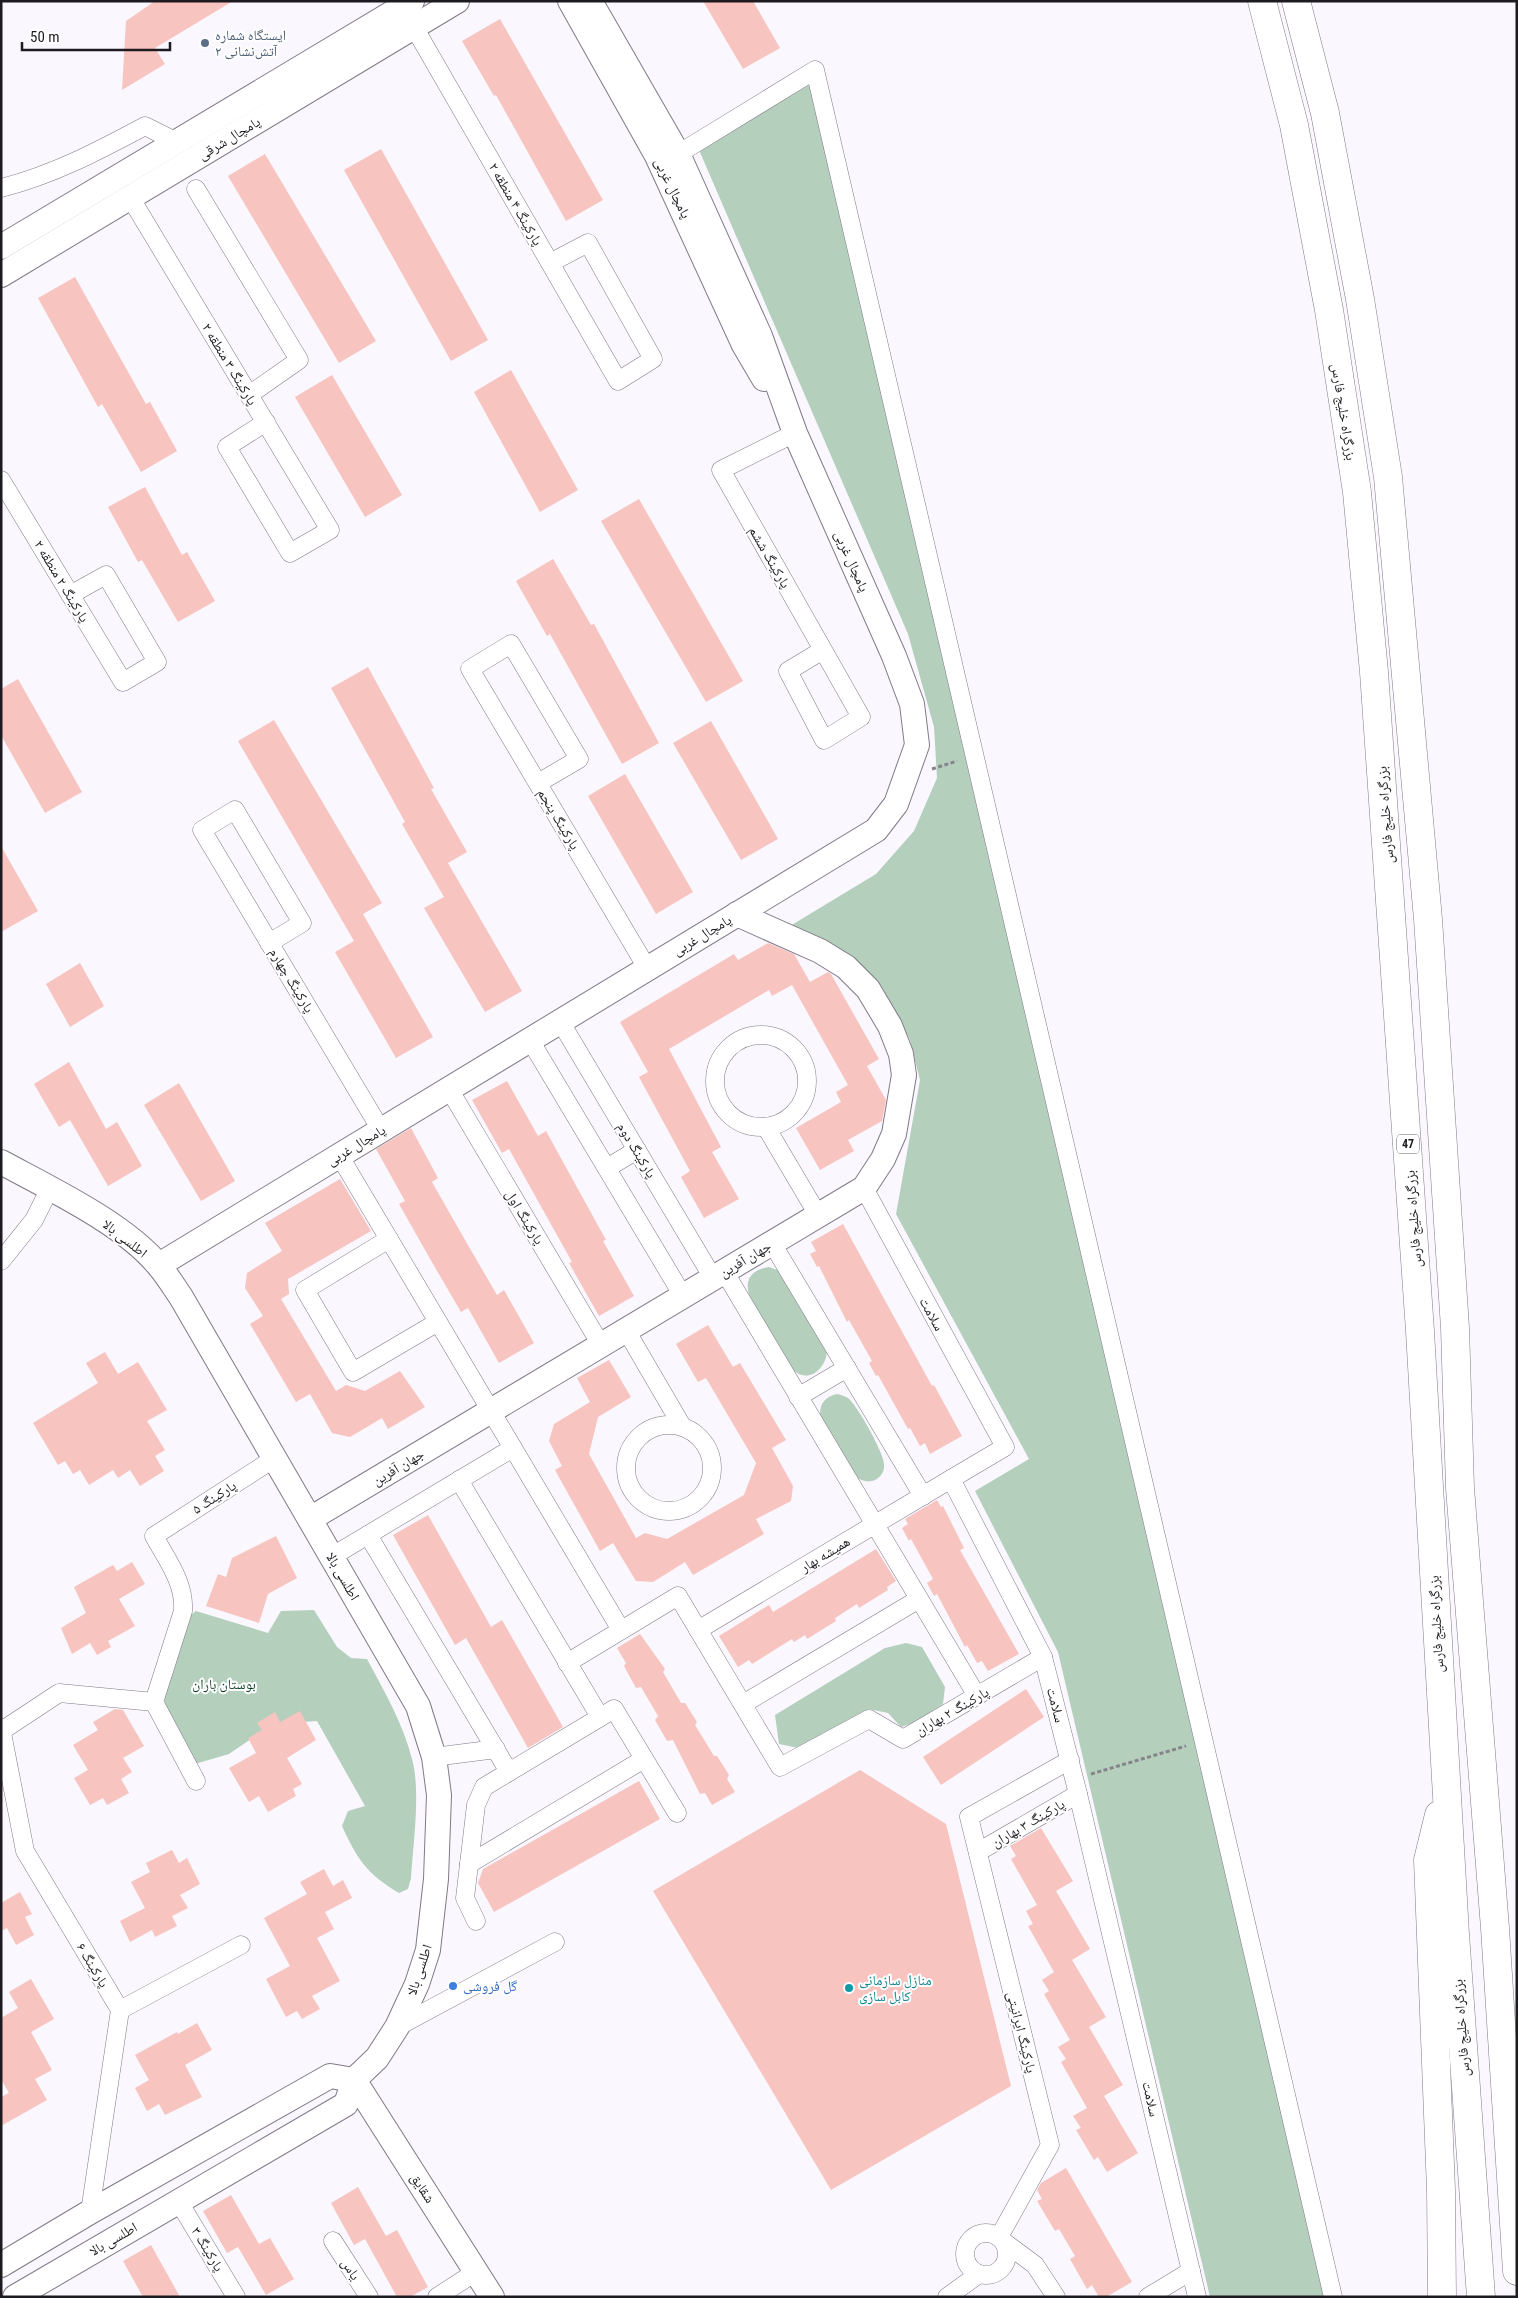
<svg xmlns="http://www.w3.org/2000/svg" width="1518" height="2298" viewBox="0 0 1518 2298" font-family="'Roboto Condensed','Noto Naskh Arabic',sans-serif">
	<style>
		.green { fill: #b4cfbc }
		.building { fill: #f7c4c0 }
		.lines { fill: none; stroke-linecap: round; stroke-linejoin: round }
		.street-casing { stroke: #807988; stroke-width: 19 }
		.secondary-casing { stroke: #807988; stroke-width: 26 }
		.highway-casing { stroke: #807988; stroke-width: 29 }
		.path { stroke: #86838a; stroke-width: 3; stroke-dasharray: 4 2.5; stroke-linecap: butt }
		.street { stroke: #fff; stroke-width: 18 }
		.secondary { stroke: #fff; stroke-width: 24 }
		.highway { stroke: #fff; stroke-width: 28 }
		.service-dot { fill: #5c6f8a; stroke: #fff; stroke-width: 2 }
		.shop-dot { fill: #3f7fe0; stroke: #fff; stroke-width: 2 }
		.culture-dot { fill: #0f9aa8; stroke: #fff; stroke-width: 2 }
		.labels { text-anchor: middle; stroke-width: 4; stroke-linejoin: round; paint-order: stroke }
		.shield { fill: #fff; stroke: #615f63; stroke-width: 1 }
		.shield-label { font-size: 12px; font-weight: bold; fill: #1d1a20 }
		.service-label { font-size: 14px; fill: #4e5e75; stroke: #fff; text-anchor: start }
		.street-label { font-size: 14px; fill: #1d1a20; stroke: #fff }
		.park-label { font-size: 14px; fill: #0b3e23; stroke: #fff }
		.culture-label { font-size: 14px; fill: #0d838f; stroke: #fff; text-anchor: start }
		.shop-label { font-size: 14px; fill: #366cbe; stroke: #fff; text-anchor: start }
	</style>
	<rect width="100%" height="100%" fill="#faf7fe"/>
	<g class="green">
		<path d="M 822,77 L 1339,2297 L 1210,2297 L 1058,1652 L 975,1491 L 1029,1459 L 896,1214 L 920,1080 L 910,1040 L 882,987 L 854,959 L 790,926 L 876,874 L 914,831 L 937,778 L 934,727 L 908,634 L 699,150 Z"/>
		<path d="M 769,1267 L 783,1272 L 827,1350 C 827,1367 810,1384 794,1371 C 785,1364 779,1348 773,1338 C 761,1319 725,1274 769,1267 Z"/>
		<path d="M 837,1394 C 841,1395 845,1396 848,1398 C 857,1405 884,1453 884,1464 C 885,1471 881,1477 875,1480 C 868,1483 862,1481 856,1477 L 820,1415 C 820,1403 825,1397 837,1394 Z"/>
		<path d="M 314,1610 L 337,1647 L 351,1658 L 367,1659 C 384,1691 403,1723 412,1759 C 421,1791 413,1844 411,1878 L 408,1889 L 399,1893 C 367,1874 357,1859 342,1826 L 348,1811 L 365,1806 L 317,1721 L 273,1724 L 229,1754 L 188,1766 L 170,1729 L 162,1686 L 178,1624 L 196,1611 L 268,1633 L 281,1611 Z"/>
		<path d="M 906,1643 L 922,1647 L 945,1687 L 943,1704 L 916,1722 L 901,1727 L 888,1713 L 869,1709 L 798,1748 L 779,1744 L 775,1715 L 885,1648 Z"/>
	</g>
	<g class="building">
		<path d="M 155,1 L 233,1 L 155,48 L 165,64 L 122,90 L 126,21 Z"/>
		<path d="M 703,1 L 753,1 L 780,48 L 743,69 Z"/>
		<path d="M 500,19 L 603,200 L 566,221 L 496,95 L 494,96 L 462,41 Z"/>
		<path d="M 381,149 L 488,340 L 451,361 L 344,170 Z"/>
		<path d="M 265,154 L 376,341 L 339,363 L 228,176 Z"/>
		<path d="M 75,277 L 146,404 L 150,402 L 177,451 L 141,472 L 102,404 L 98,407 L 38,298 Z"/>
		<path d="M 511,370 L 578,490 L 540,512 L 474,392 Z"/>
		<path d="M 332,375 L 402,495 L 365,517 L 295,397 Z"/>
		<path d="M 145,487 L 182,555 L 187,552 L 215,601 L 178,622 L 142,560 L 138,562 L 108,507 Z"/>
		<path d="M 639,499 L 743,681 L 706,702 L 601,521 Z"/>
		<path d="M 553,559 L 591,625 L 594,624 L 659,743 L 622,764 L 550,634 L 547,636 L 516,581 Z"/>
		<path d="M 368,667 L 434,788 L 431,789 L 467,852 L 448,863 L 522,991 L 485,1012 L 424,908 L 444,897 L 402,824 L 405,822 L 331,688 Z"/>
		<path d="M 18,679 L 82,792 L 45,813 L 1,735 L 1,689 Z"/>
		<path d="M 274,720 L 382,903 L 363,914 L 433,1037 L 396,1058 L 335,952 L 354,941 L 238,741 Z"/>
		<path d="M 711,721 L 778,839 L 741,860 L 673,743 Z"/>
		<path d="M 625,774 L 693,892 L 656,914 L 588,796 Z"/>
		<path d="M 1,846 L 38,911 L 1,932 Z"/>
		<path d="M 768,943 L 794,954 L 810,982 L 828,972 L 831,974 L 879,1059 L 867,1066 L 886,1100 L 882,1121 L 848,1140 L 854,1151 L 820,1170 L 796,1128 L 841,1102 L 836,1092 L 848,1085 L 792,985 L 772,996 L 769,990 L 669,1049 L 721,1147 L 712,1152 L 739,1199 L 704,1218 L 681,1177 L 690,1171 L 639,1077 L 648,1072 L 620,1022 L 734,954 L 738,960 Z"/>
		<path d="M 80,963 L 104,1006 L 70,1027 L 46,984 Z"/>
		<path d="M 69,1062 L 106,1129 L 117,1122 L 142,1166 L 108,1186 L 70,1120 L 59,1127 L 34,1084 Z"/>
		<path d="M 507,1081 L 538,1136 L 546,1131 L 606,1240 L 603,1241 L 634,1296 L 599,1316 L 569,1263 L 572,1262 L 509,1149 L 502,1153 L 472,1100 Z"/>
		<path d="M 179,1083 L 235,1181 L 201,1201 L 144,1105 Z"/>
		<path d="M 411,1128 L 438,1178 L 432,1182 L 465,1240 L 497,1295 L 504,1290 L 534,1343 L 499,1363 L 468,1308 L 461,1312 L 429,1257 L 399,1204 L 405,1201 L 376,1149 Z"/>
		<path d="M 340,1179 L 371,1231 L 288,1279 L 289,1294 L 281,1299 L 336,1391 L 346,1385 L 365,1391 L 400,1371 L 425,1407 L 388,1429 L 382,1418 L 350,1437 L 332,1433 L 310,1394 L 296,1402 L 250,1324 L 263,1316 L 245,1288 L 247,1273 L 282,1251 L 265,1223 Z"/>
		<path d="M 843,1224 L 932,1386 L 934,1385 L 962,1436 L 930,1454 L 925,1443 L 920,1446 L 910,1428 L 908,1429 L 878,1375 L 876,1376 L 869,1363 L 872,1361 L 849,1320 L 847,1322 L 819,1266 L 817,1267 L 810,1254 L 816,1251 L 811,1242 Z"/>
		<path d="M 708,1325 L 733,1367 L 740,1363 L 786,1440 L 772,1448 L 793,1486 L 791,1501 L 756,1519 L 764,1534 L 693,1575 L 685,1562 L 653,1582 L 636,1581 L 613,1543 L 600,1551 L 555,1470 L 562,1466 L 549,1441 L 554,1424 L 590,1402 L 577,1378 L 609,1360 L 631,1397 L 598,1417 L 589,1454 L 636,1538 L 645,1533 L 667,1539 L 744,1495 L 756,1463 L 706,1378 L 698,1382 L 676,1344 Z"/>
		<path d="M 105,1352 L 118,1374 L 138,1362 L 167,1410 L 147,1421 L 165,1450 L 155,1456 L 164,1471 L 140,1486 L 130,1470 L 118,1478 L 113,1470 L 89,1485 L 80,1470 L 73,1474 L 65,1461 L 58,1465 L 33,1423 L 98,1383 L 86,1363 Z"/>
		<path d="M 937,1500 L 941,1507 L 943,1506 L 964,1548 L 960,1550 L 1019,1654 L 988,1671 L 982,1661 L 977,1663 L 967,1645 L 965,1647 L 937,1594 L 934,1596 L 927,1583 L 933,1579 L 911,1539 L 909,1541 L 902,1528 L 908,1524 L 905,1519 Z"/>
		<path d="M 428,1515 L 491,1627 L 502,1620 L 563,1727 L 528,1748 L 466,1638 L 455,1645 L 393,1535 Z"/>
		<path d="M 276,1536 L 297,1578 L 268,1594 L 259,1623 L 206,1606 L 218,1574 L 226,1577 L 232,1558 Z"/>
		<path d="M 876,1549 L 896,1581 L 887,1587 L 888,1590 L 859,1608 L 857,1604 L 835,1618 L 836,1621 L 807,1639 L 805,1635 L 794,1642 L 792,1639 L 752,1664 L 749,1660 L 738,1667 L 719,1636 L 769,1605 L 773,1612 Z"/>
		<path d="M 132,1562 L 145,1584 L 119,1599 L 135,1626 L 108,1641 L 111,1647 L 97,1655 L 90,1643 L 72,1654 L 61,1628 L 86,1613 L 74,1587 L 113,1565 L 117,1571 Z"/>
		<path d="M 640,1634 L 665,1669 L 663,1672 L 681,1703 L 685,1703 L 697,1722 L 695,1725 L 714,1756 L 717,1756 L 729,1775 L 727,1779 L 735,1792 L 712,1805 L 705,1793 L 700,1794 L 673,1740 L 667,1741 L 655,1720 L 658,1716 L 641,1687 L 636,1688 L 624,1666 L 626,1663 L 617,1648 Z"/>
		<path d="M 1026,1689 L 1044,1717 L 941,1785 L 923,1757 Z"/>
		<path d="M 115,1709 L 123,1710 L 144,1746 L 123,1758 L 132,1772 L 121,1779 L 129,1793 L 107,1805 L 103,1798 L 90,1805 L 74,1778 L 88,1770 L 73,1745 L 98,1730 L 93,1722 Z"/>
		<path d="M 300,1711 L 316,1740 L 287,1758 L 302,1784 L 293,1789 L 296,1796 L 268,1812 L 259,1796 L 249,1802 L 229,1768 L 256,1753 L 248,1738 L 262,1730 L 257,1723 L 275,1712 L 280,1722 Z"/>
		<path d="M 860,1770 L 946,1824 L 1011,2086 L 831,2190 L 653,1891 Z"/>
		<path d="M 639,1781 L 660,1819 L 494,1912 L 478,1883 L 483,1869 Z"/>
		<path d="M 1041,1828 L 1073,1881 L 1056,1891 L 1090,1949 L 1072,1960 L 1106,2017 L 1089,2027 L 1123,2085 L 1104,2096 L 1138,2153 L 1107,2172 L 1098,2157 L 1094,2160 L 1076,2130 L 1081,2128 L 1073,2116 L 1087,2108 L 1061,2062 L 1066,2059 L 1058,2047 L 1070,2040 L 1044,1994 L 1049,1991 L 1042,1980 L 1054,1972 L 1028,1926 L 1033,1924 L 1026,1911 L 1037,1905 L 1011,1859 L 1016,1856 L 1010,1846 Z"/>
		<path d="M 172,1850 L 179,1863 L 187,1858 L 200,1884 L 180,1895 L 188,1908 L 172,1916 L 177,1926 L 155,1937 L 152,1930 L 130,1942 L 120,1921 L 145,1908 L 131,1882 L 150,1872 L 146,1863 Z"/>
		<path d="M 324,1869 L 333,1886 L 343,1880 L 352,1898 L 325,1912 L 334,1929 L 317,1938 L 340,1981 L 312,1996 L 320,2009 L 302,2019 L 297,2011 L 286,2017 L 266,1979 L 290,1966 L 264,1918 L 307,1894 L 300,1882 Z"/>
		<path d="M 20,1892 L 32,1914 L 25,1917 L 34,1935 L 16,1945 L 7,1928 L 1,1931 L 1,1903 Z"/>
		<path d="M 31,1979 L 54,2019 L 31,2032 L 52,2070 L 35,2079 L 47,2100 L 1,2126 L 1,2097 L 9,2093 L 1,2079 L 1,2018 L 18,2008 L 9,1992 Z"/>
		<path d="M 197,2023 L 212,2050 L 185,2065 L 202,2097 L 165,2115 L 159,2104 L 147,2111 L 135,2088 L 149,2080 L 135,2055 L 177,2032 L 178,2034 Z"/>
		<path d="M 1066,2168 L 1132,2282 L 1106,2297 L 1099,2297 L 1092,2285 L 1087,2289 L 1070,2259 L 1075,2256 L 1059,2229 L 1055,2231 L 1037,2201 L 1042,2199 L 1037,2190 L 1041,2183 Z"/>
		<path d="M 358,2187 L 386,2236 L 397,2230 L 428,2287 L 410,2297 L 397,2297 L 365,2239 L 354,2245 L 331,2203 Z"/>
		<path d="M 231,2195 L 259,2244 L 270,2238 L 294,2279 L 266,2295 L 238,2247 L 227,2253 L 203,2211 Z"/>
		<path d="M 151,2245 L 180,2297 L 143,2297 L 123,2261 Z"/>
	</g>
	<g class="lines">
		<g class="street-casing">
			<g id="street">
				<path d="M 414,27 L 618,381 L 653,359 L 588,243 L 550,263"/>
				<path d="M 678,154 L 815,70 L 1333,2297"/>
				<path d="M 1,188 C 53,175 98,151 145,126 L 177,142"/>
				<path d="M 196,189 L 299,360 L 249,395"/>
				<path d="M 130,197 L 249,395 L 330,530 L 290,553 L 227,447 L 266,422"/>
				<path d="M 795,433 L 721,470 L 861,717 L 824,740 L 788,671 L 823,650"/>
				<path d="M 1,480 L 123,682 L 157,662 L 106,575 L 70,595"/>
				<path d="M 538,783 L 579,759 L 511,644 L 470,669 L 647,968"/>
				<path d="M 269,943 L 302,923 L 235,810 L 202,830 L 381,1130"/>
				<path d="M 560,1021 L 713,1278"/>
				<circle cx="761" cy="1081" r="46"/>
				<path d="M 530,1040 L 683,1296"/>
				<path d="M 449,1089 L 601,1345"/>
				<path d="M 766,1127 L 818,1215"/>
				<path d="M 339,1155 L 621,1630"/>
				<path d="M 607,1168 L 637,1150"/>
				<path d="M 864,1188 L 1005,1447 L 951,1479 L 1043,1657 L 1078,1794 L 1197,2297"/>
				<path d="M 389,1239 L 305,1290 L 353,1372 L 438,1322"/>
				<path d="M 772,1243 L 923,1496"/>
				<path d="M 1,1261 L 34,1220 L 50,1188"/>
				<path d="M 724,1271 L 977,1696"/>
				<path d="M 626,1330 L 682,1426"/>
				<path d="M 798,1397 L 847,1368"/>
				<circle cx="669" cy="1468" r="43"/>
				<path d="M 459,1480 L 600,1717"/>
				<path d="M 368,1535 L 509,1772"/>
				<path d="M 331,1557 L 513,1448"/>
				<path d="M 698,1630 L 951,1479"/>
				<path d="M 567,1663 L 678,1596 L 780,1767 L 869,1719 L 903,1739 L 1043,1657"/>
				<path d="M 743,1704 L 919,1599"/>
				<path d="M 1,1728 L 25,1851 L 120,2010 L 90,2212"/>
				<path d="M 3,1730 L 59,1693 L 154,1702"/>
				<path d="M 434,1757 L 496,1749"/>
				<path d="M 196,1781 L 154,1702 L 183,1611 C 185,1583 167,1560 154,1536 L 275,1458"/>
				<path d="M 978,1852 L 1078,1794"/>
				<path d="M 469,1864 L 644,1759"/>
				<path d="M 476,1921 L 465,1898 L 476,1805 L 484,1787 L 614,1709 L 677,1813"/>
				<path d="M 120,2010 L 241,1945"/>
				<path d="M 397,2027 L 555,1942"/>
				<path d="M 179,2202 L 236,2297"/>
				<circle cx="986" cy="2254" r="21"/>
				<path d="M 999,2237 L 1050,2145 L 969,1817 L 1070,1760"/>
				<path d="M 333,2241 L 369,2297"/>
				<path d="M 1004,2242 L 1035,2265 L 1056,2297"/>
				<path d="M 437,2297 L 477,2271"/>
				<path d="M 947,2297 L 979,2274"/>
				<path d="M 1148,2297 L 1191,2271"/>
			</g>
		</g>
		<g class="secondary-casing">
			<g id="secondary">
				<path d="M 570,1 L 657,156 L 744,345 L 764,379"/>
				<path d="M 1,247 L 412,1"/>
				<path d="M 1,275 L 457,1"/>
				<path d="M 1,1162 C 49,1188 125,1224 159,1266 C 167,1275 174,1287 181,1297 L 418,1706 L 434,1757 L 439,1795 L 436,1879 L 428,1950 L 417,1984 L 397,2027 L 377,2058 L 354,2080 L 346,2104 L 15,2297"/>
				<path d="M 159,1265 L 876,830 L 896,804 L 917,745 L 912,704 L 894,656 L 795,433 L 760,336 L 678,154 L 590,1"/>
				<path d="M 310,1519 L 864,1188 L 883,1159 L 894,1134 L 904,1075 L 901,1054 L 890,1026 L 868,989 L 846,967 L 820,951 L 737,914"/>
				<path d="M 354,2080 L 492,2297"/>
				<path d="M 1,2265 L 90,2212 L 330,2076 L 354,2080"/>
			</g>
		</g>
		<g class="highway-casing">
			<g id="highway">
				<path d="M 1262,1 L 1294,125 L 1329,310 L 1357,492 L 1374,672 L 1420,1331 L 1455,1934 L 1481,2297"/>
				<path d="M 1296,1 L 1325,113 L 1360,299 L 1388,477 L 1428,919 L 1455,1328 L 1460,1488 L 1495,1928 L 1517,2271"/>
				<path d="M 1439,1815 L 1428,1860 L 1441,2190 L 1442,2297"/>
			</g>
		</g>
		<g class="path">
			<path d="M 932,769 L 957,761"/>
			<path d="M 1091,1774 L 1186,1746"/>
		</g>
		<use href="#street" class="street"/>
		<use href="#secondary" class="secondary"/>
		<use href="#highway" class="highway"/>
	</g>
	<circle class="service-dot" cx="205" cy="43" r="5"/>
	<circle class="shop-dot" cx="453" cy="1986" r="5"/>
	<circle class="culture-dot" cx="849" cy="1988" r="5"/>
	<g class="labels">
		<rect class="shield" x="1397" y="1134.5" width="22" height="19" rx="4"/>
		<g class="shield-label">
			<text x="1408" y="1148">47</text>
		</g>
		<g class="service-label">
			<text x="215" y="40">ایستگاه شماره<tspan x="215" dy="16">۲ آتش‌نشانی</tspan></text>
		</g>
		<g class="street-label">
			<text transform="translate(229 138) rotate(-31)" y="5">پامچال شرقی</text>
			<text transform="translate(673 188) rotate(64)" y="5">پامچال غربی</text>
			<text transform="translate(516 204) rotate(60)" y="5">پارکینگ ۴ منطقه ۲</text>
			<text transform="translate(230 364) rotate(59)" y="5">پارکینگ ۳ منطقه ۲</text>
			<text transform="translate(1344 412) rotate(81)" y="5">بزرگراه خلیج فارس</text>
			<text transform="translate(770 557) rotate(60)" y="5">پارکینگ ششم</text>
			<text transform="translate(852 561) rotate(66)" y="5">پامچال غربی</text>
			<text transform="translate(62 581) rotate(59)" y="5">پارکینگ ۲ منطقه ۲</text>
			<text transform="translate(1385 815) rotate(-94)" y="5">بزرگراه خلیج فارس</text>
			<text transform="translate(559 819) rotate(59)" y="5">پارکینگ پنجم</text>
			<text transform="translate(702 935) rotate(-31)" y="5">پامچال غربی</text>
			<text transform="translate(292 980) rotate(59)" y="5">پارکینگ چهارم</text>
			<text transform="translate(356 1145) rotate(-31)" y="5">پامچال غربی</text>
			<text transform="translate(637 1150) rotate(59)" y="5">پارکینگ دوم</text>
			<text transform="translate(525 1217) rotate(59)" y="5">پارکینگ اول</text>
			<text transform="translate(1413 1219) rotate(-94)" y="5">بزرگراه خلیج فارس</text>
			<text transform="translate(125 1238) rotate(38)" y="5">اطلسی بالا</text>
			<text transform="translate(745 1259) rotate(-31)" y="5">جهان آفرین</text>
			<text transform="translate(932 1314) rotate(61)" y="5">سلامت</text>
			<text transform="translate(398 1467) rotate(-31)" y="5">جهان آفرین</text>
			<text transform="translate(214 1497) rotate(-33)" y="5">پارکینگ ۵</text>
			<text transform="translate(825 1554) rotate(-31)" y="5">همیشه بهار</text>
			<text transform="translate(343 1576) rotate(60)" y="5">اطلسی بالا</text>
			<text transform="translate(1436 1624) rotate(-93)" y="5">بزرگراه خلیج فارس</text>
			<text transform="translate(1056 1705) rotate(76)" y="5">سلامت</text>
			<text transform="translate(952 1711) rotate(-30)" y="5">پارکینگ ۲ بهاران</text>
			<text transform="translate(1028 1823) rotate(-30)" y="5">پارکینگ ۳ بهاران</text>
			<text transform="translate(93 1965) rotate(59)" y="5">پارکینگ ۶</text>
			<text transform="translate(419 1970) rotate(-72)" y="5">اطلسی بالا</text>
			<text transform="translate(1461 2028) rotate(-94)" y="5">بزرگراه خلیج فارس</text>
			<text transform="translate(1022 2032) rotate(76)" y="5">پارکینگ ایرانیتی</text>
			<text transform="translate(1151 2099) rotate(77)" y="5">سلامت</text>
			<text transform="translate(423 2188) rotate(57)" y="5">شقایق</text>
			<text transform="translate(113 2239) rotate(-30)" y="5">اطلسی بالا</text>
			<text transform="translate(208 2249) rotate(59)" y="5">پارکینگ ۳</text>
			<text transform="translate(351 2269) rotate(57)" y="5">یاس</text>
		</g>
		<g class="park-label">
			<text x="224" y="1689">بوستان باران</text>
		</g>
		<g class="culture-label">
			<text x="859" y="1985">منازل سازمانی<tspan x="859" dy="16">کابل سازی</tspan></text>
		</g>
		<g class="shop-label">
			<text x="463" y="1991">گل فروشی</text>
		</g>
	</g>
	<rect width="1518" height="2298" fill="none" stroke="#1d1a20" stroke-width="5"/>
	<path d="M22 42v8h148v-8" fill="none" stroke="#1d1a20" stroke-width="2.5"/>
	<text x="30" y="42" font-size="15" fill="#1d1a20" stroke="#ffffff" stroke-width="4" paint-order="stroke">50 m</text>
</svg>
